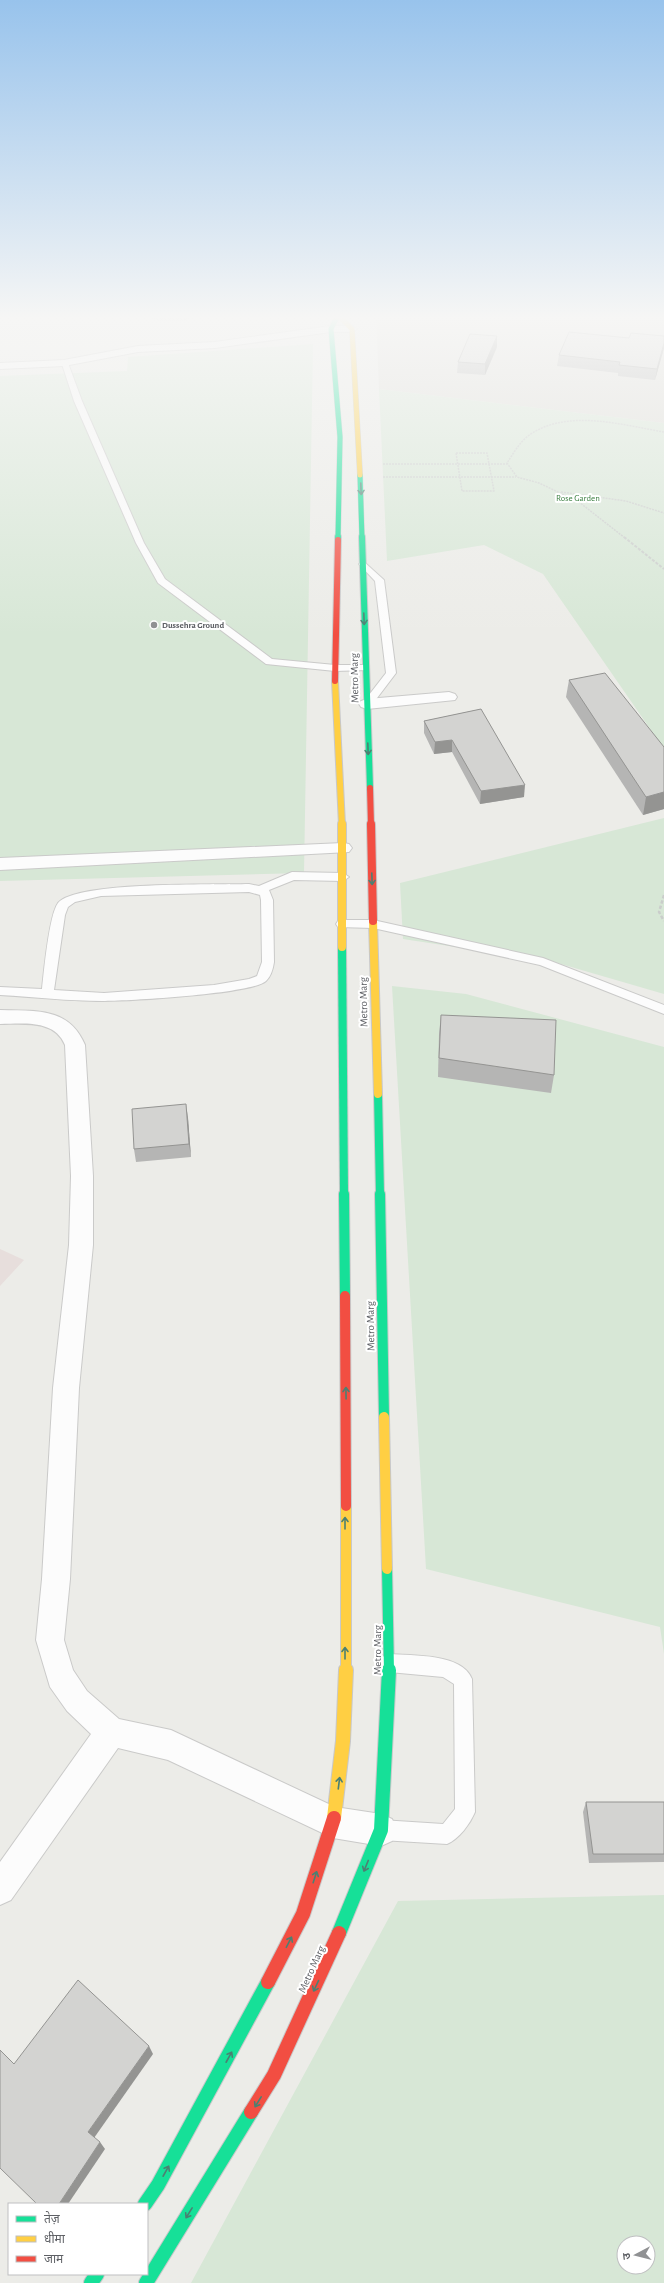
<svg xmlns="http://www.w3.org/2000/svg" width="664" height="2283" viewBox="0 0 664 2283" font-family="'Alegreya Sans','Noto Sans Devanagari',sans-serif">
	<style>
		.education { fill: #dfded8 }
		.medical { fill: #e7dedc }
		.green { fill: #d7e7d6; fill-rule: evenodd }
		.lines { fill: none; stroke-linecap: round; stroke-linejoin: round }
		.lane-casing { stroke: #cacac9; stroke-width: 2 }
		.street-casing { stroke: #cacac9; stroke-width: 2 }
		.fast-far4-casing { stroke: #c8c8c9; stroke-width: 6 }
		.fast-far3-casing { stroke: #c8c8c9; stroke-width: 8 }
		.fast-far2-casing { stroke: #c8c8c9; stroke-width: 10 }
		.fast-far1-casing { stroke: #c8c8c9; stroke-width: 12 }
		.fast-casing { stroke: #c8c8c9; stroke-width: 16 }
		.slow-far4-casing { stroke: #c8c8c9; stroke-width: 6 }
		.slow-far3-casing { stroke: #c8c8c9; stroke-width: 8 }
		.slow-far2-casing { stroke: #c8c8c9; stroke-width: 10 }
		.slow-far1-casing { stroke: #c8c8c9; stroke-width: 12 }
		.slow-casing { stroke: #c8c8c9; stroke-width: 16 }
		.jam-far3-casing { stroke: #c8c8c9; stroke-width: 8 }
		.jam-far2-casing { stroke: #c8c8c9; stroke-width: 10 }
		.jam-far1-casing { stroke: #c8c8c9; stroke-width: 12 }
		.jam-casing { stroke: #c8c8c9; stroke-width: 16 }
		.path-far2 { stroke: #cacdcb; stroke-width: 1.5; stroke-dasharray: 2 1; stroke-linecap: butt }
		.path-far1 { stroke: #cacdcb; stroke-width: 2; stroke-dasharray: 3 1.5; stroke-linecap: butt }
		.path { stroke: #cacdcb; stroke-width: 2.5; stroke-dasharray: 3.5 2; stroke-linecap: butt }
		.lane { fill: #fcfcfc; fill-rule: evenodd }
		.street { fill: #fcfcfc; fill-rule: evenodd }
		.fast-far4 { stroke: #16e098; stroke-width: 5 }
		.fast-far3 { stroke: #16e098; stroke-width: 6 }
		.fast-far2 { stroke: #16e098; stroke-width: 8 }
		.fast-far1 { stroke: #16e098; stroke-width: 10 }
		.fast { stroke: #16e098; stroke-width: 14 }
		.slow-far4 { stroke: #ffcf43; stroke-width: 5 }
		.slow-far3 { stroke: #ffcf43; stroke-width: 6 }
		.slow-far2 { stroke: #ffcf43; stroke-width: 8 }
		.slow-far1 { stroke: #ffcf43; stroke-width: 10 }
		.slow { stroke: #ffcf43; stroke-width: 14 }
		.jam-far3 { stroke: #f24e42; stroke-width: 6 }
		.jam-far2 { stroke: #f24e42; stroke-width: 8 }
		.jam-far1 { stroke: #f24e42; stroke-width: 10 }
		.jam { stroke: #f24e42; stroke-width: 14 }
		.wall { fill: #b5b5b4 }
		.shaded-wall { fill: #949492 }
		.building { fill: #d3d3d1; stroke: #949492 }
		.oneway { stroke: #4c8072 }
		.poi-dot { fill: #909193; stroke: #fff; stroke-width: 1.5 }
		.labels { text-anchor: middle; stroke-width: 4; stroke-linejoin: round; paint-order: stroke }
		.far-park-label { font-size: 9px; fill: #3f8245; stroke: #fff }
		.far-poi-label { font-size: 9px; font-weight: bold; fill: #5e6065; stroke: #fff; text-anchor: start }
		.street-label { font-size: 11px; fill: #5e6065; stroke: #fff }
	</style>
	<rect width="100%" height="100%" fill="#ecece8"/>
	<path class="education" d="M 376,315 L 664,315 L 664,423 L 379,389 Z"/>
	<path class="medical" d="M 0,1249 L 24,1260 L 0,1286 Z"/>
	<g class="green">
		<path d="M 313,344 L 304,873 L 0,881 L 0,376 L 127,371 L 128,357 Z"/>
		<path d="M 379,389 L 664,423 L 664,749 L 543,574 L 484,545 L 387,561 Z"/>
		<path d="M 664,818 L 664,994 L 554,962 L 403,939 L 400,883 Z"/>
		<path d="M 392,986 L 466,994 L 664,1047 L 664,1654 L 660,1627 L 426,1569 Z"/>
		<path d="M 664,1895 L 664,2283 L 191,2283 L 398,1901 ZM 624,2243 L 648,2243 L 648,2267 L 624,2267 Z"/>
	</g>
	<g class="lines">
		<g class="lane-casing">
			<g id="lane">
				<path d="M 61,361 L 68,363 L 82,401 L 144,543 L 165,579 L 272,659 L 335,665 L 366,665 L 369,666 L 369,670 L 335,671 L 266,664 L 158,583 L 136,543 L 74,401 Z"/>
				<path d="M 363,561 L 384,580 L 396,673 L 371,706 L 367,707 L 362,704 L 386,673 L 375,581 L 359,564 Z"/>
				<path d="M 292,872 L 343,873 L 349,877 L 343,881 L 294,880 L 269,890 L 273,900 L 274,962 C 273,969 271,976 266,981 C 252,994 127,1001 103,1001 C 68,1001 35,997 0,995 L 0,987 L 42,989 C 44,971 49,915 58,903 C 76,881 216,885 249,884 L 259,886 ZM 249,892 L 260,895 L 261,900 L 262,962 L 257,976 L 249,979 L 214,985 L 104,993 L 54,990 L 65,915 L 68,907 L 75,902 L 101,896 Z"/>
				<path d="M 342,920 L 373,920 L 543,958 L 664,1005 L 664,1014 L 540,965 L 373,928 L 338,927 L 336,924 L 338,921 Z"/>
				<path d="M 389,1654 C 413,1656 462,1653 472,1679 L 475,1812 C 470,1824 459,1839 447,1844 L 381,1840 L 374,1837 L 371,1830 L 374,1823 L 381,1820 L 443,1824 L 455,1809 L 454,1684 L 443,1677 L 389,1672 L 382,1669 L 380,1663 L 382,1657 Z"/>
			</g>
		</g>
		<g class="street-casing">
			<g id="street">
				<path d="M 331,326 L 352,326 L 357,329 L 352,332 L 331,332 L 215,348 L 138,352 L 64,366 L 0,369 L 0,363 L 64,360 L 138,346 L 215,342 Z"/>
				<path d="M 449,692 L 455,694 L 457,697 L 455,700 L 367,709 L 361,707 L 359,704 L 361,701 L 367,699 Z"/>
				<path d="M 343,843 L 349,844 L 352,848 L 349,852 L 0,870 L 0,858 Z"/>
				<path d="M 0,1010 C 36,1011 69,1007 85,1045 L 93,1176 L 93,1245 L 79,1388 L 70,1579 L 64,1640 L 73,1670 L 87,1691 L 119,1719 L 171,1730 L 335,1807 L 381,1814 L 392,1819 L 397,1830 L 392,1841 L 381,1846 L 333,1838 L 168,1760 L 118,1748 L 11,1900 L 0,1905 L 0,1862 L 91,1734 L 67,1711 L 50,1687 L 36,1640 L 42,1579 L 53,1388 L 69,1245 L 71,1176 L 65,1045 C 54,1019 23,1024 0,1024 Z"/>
			</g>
		</g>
		<g class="fast-far4-casing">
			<g id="fast-far4">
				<path d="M 338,315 L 331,329 L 340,437 L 338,538"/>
				<path d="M 360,475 L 362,538"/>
			</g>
		</g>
		<g class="fast-far3-casing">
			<g id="fast-far3">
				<path d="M 362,537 L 370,788"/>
				<path d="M 338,540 L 338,537"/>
			</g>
		</g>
		<g class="fast-far2-casing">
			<g id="fast-far2">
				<path d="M 342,947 L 344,1195"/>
				<path d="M 378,1094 L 380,1195"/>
			</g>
		</g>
		<g class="fast-far1-casing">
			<g id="fast-far1">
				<path d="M 344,1194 L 345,1296"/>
				<path d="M 380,1194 L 384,1417"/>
				<path d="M 387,1569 L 389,1671"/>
			</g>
		</g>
		<g class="fast-casing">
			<g id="fast">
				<path d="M 339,1933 L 381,1830 L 389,1670"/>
				<path d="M 145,2204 L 158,2185 L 268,1982"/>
				<path d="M 91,2283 L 97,2274"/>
				<path d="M 146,2283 L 251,2112"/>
			</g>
		</g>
		<g class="slow-far4-casing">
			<path id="slow-far4" d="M 338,315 L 352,329 L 360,475"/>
		</g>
		<g class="slow-far3-casing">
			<path id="slow-far3" d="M 335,681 L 342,825"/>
		</g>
		<g class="slow-far2-casing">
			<g id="slow-far2">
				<path d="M 342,824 L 342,947"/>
				<path d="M 373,921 L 378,1094"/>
			</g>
		</g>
		<g class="slow-far1-casing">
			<g id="slow-far1">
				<path d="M 384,1417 L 387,1569"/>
				<path d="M 346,1506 L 346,1671"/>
			</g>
		</g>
		<g class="slow-casing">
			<path id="slow" d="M 334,1818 L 343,1741 L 346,1670"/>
		</g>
		<g class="jam-far3-casing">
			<g id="jam-far3">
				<path d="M 335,681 L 338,540"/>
				<path d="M 370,788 L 371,825"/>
			</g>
		</g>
		<g class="jam-far2-casing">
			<path id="jam-far2" d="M 371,824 L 373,921"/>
		</g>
		<g class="jam-far1-casing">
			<path id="jam-far1" d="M 345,1296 L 346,1506"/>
		</g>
		<g class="jam-casing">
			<g id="jam">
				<path d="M 268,1982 L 303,1914 L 334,1818"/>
				<path d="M 251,2112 L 274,2075 L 339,1933"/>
			</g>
		</g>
		<g class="path-far2">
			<path d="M 456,453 L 487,453 L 494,491 L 462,491 Z"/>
			<path d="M 383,464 L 507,464"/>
			<path d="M 383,477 L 516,477"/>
			<path d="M 561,492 L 626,501 L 664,513"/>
			<path d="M 625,538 L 579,502 L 539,483 L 517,477 L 507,463 C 513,454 519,443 528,436 C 566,408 622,425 664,432"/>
		</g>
		<path class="path-far1" d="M 624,537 L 664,569"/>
		<path class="path" d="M 664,895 L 659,912 L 664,921"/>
		<use href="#lane" class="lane"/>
		<use href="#street" class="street"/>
		<use href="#fast-far4" class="fast-far4"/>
		<use href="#fast-far3" class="fast-far3"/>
		<use href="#fast-far2" class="fast-far2"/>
		<use href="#fast-far1" class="fast-far1"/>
		<use href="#fast" class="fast"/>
		<use href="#slow-far4" class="slow-far4"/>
		<use href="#slow-far3" class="slow-far3"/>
		<use href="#slow-far2" class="slow-far2"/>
		<use href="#slow-far1" class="slow-far1"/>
		<use href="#slow" class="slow"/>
		<use href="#jam-far3" class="jam-far3"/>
		<use href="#jam-far2" class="jam-far2"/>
		<use href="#jam-far1" class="jam-far1"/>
		<use href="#jam" class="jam"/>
	</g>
	<g class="wall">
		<path d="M 145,315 L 208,315 L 201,319 L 192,317 L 184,321 L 155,320 Z"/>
		<path d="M 664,336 L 664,348 L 655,380 L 618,376 L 618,373 L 557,366 L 559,355 L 629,338 Z"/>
		<path d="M 497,347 L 485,375 L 457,373 L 458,362 Z"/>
		<path d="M 569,680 L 664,747 L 664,809 L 643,815 L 566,697 Z"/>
		<path d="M 481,709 L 524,797 L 480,804 L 452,752 L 434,754 L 424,733 L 424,721 Z"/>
		<path d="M 441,1015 L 554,1075 L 551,1093 L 438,1077 L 439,1034 Z"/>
		<path d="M 188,1118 L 191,1157 L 136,1162 L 134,1149 Z"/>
		<path d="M 586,1802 L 664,1802 L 664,1862 L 589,1863 L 583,1812 Z"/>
	</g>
	<g class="shaded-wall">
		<path d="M 184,315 L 192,315 L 192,317 L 184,321 Z"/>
		<path d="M 201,315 L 208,315 L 201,319 Z"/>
		<path d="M 497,336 L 497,347 L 485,375 L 485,364 Z"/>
		<path d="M 664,343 L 664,348 L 655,380 L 657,369 Z"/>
		<path d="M 452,740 L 452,752 L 434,754 L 435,742 Z"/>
		<path d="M 525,785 L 524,797 L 480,804 L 481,791 Z"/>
		<path d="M 664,792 L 664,809 L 643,815 L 646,797 Z"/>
		<path d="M 186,1104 L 188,1118 L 191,1157 L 189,1144 Z"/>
		<path d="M 149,2046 L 153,2054 L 94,2138 L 88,2132 Z"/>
		<path d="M 100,2142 L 105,2149 L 68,2204 L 59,2204 Z"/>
	</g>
	<g class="building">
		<path d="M 569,332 L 629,338 L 631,333 L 664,336 L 664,343 L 657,369 L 619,365 L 620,362 L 559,355 Z"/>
		<path d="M 470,334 L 497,336 L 485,364 L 458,362 Z"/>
		<path d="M 605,673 L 664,747 L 664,792 L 646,797 L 569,680 Z"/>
		<path d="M 481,709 L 525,785 L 481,791 L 452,740 L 435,742 L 424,721 Z"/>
		<path d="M 441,1015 L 556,1020 L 554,1075 L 439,1058 Z"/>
		<path d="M 186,1104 L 189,1144 L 134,1149 L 132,1109 Z"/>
		<path d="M 586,1802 L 664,1802 L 664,1854 L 593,1854 Z"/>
		<path d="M 78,1980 L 149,2046 L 88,2132 L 100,2142 L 59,2204 L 37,2204 L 0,2168 L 0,2050 L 14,2064 Z"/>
	</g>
	<defs><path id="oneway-shaft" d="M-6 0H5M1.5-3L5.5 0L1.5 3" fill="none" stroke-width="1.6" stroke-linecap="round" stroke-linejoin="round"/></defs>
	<g class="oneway">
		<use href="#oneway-shaft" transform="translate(361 489) rotate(88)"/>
		<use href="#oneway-shaft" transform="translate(364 619) rotate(88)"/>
		<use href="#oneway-shaft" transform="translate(368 749) rotate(88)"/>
		<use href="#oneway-shaft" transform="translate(372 879) rotate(88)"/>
		<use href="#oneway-shaft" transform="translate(346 1393) rotate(-91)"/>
		<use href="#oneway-shaft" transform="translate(345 1523) rotate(-90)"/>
		<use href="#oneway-shaft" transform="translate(345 1653) rotate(-90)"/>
		<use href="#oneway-shaft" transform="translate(339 1783) rotate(-83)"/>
		<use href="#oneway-shaft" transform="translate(366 1866) rotate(112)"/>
		<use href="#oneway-shaft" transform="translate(315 1877) rotate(-72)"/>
		<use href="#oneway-shaft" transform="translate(289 1942) rotate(-63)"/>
		<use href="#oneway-shaft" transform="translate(316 1986) rotate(115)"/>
		<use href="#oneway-shaft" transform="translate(229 2057) rotate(-61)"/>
		<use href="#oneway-shaft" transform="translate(258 2102) rotate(122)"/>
		<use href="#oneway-shaft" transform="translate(166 2171) rotate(-61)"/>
		<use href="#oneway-shaft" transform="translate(189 2213) rotate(122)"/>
	</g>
	<linearGradient id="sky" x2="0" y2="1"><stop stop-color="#98c3ec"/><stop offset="0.5" stop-color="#f6f6f5"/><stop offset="1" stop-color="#f6f6f5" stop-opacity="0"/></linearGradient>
	<rect width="664" height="635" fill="url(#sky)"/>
	<circle class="poi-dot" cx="154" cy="625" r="4"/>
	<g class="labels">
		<g class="far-park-label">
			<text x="578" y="501">Rose Garden</text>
		</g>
		<g class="far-poi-label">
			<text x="162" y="628">Dussehra Ground</text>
		</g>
		<g class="street-label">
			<text transform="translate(354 678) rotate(-91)" y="4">Metro Marg</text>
			<text transform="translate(363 1002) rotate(-91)" y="4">Metro Marg</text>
			<text transform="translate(370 1326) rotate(-91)" y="4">Metro Marg</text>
			<text transform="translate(377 1650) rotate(-90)" y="4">Metro Marg</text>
			<text transform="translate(311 1969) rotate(-66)" y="4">Metro Marg</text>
		</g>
	</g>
	<rect x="8" y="2203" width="140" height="72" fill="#ffffff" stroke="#bfbfc1"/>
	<rect x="16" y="2216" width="20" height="6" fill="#16e098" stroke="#bfbfc1"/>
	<text x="44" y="2223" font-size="12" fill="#5e6065">तेज़</text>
	<rect x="16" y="2236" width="20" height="6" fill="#ffcf43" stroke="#bfbfc1"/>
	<text x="44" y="2243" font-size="12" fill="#5e6065">धीमा</text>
	<rect x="16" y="2256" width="20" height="6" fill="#f24e42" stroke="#bfbfc1"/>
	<text x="44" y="2263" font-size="12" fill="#5e6065">जाम</text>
	<g transform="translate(636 2255) rotate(263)"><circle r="19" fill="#ffffff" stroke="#bfbfc1"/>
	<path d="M0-3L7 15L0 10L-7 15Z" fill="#909193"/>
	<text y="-6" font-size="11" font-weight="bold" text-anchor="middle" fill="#5e6065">उ</text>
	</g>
</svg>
